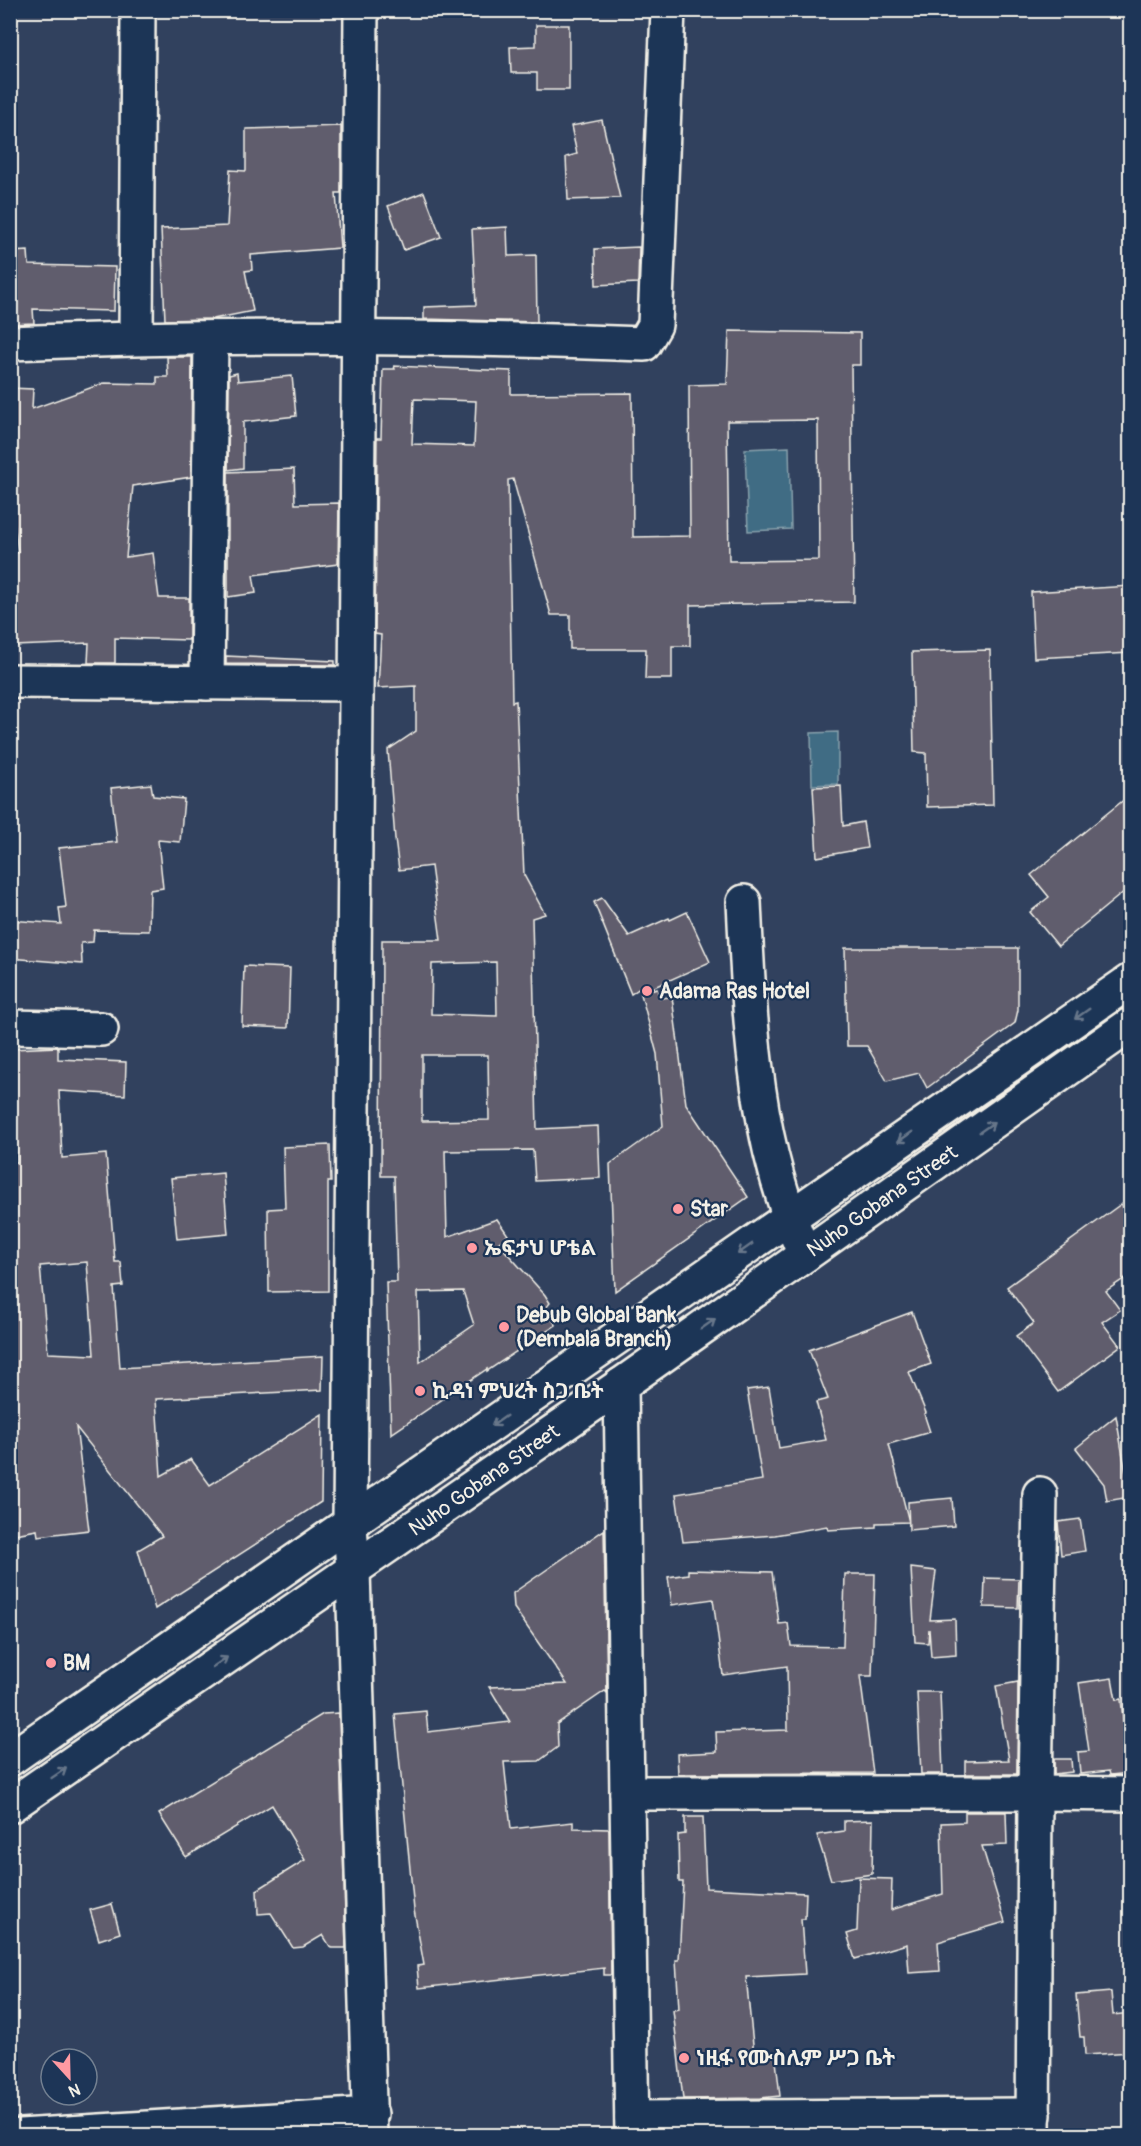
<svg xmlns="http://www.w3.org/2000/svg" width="1141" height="2146" viewBox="0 0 1141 2146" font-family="Pangolin,'Noto Sans Ethiopic',sans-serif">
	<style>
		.water { fill: #406c84; stroke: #88a1ac; stroke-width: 1.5 }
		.building { fill: #615d6d; stroke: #f4f1e8; stroke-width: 1.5; fill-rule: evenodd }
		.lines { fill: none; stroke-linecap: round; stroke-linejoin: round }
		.minor-casing { stroke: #f4f1e8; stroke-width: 38 }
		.major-casing { stroke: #f4f1e8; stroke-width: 38 }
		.minor { stroke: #1d3557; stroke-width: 33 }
		.major { stroke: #1d3557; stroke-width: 33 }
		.oneway { stroke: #68778a }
		.poi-dot { fill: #ff9aa2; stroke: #1d3557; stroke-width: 2 }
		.labels { text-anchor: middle; stroke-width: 4.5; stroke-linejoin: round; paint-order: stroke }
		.poi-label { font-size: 21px; font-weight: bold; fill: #f4f1e8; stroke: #1d3557; text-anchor: start }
		.street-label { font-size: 21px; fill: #f4f1e8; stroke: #1d3557 }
	</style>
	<rect width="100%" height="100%" fill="#31415e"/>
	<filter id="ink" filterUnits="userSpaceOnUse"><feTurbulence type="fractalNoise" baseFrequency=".0167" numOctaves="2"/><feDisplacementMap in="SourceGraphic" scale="12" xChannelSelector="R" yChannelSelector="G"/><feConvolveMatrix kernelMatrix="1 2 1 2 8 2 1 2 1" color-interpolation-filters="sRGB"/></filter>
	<g filter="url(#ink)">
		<g class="water">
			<path d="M 789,447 L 791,529 L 748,531 L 745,449 Z"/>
			<path d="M 838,732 L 838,784 L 812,785 L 811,733 Z"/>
		</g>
		<g class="building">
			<path d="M 536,25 L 569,25 L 569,90 L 537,90 L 537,73 L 511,73 L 510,47 L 536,46 Z"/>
			<path d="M 602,120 L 620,198 L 568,200 L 566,157 L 577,154 L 571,126 Z"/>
			<path d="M 341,126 L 341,193 L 336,193 L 340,248 L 251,255 L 252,270 L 245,271 L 253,311 L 213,319 L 165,320 L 161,229 L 227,226 L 230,170 L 246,171 L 246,129 Z"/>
			<path d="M 424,192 L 441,237 L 404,250 L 388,206 Z"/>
			<path d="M 507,227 L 508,256 L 536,255 L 537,322 L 424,319 L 424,307 L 476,305 L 472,229 Z"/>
			<path d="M 639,247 L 638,283 L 596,285 L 595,249 Z"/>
			<path d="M 28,251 L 29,265 L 115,267 L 114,311 L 33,309 L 34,323 L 10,324 L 10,252 Z"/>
			<path d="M 729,331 L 860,333 L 860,365 L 851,365 L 854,602 L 690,605 L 690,646 L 672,646 L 672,679 L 645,679 L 646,649 L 570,649 L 570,615 L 551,615 L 513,479 L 508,480 L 512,702 L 516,701 L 524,875 L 545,914 L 532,918 L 537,1129 L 598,1126 L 600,1178 L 535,1181 L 533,1150 L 445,1151 L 447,1237 L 497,1219 L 508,1235 L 498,1243 L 545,1295 L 550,1303 L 545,1309 L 556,1325 L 487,1371 L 487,1369 L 391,1434 L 386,1282 L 397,1282 L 394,1176 L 381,1176 L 382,940 L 441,940 L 431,866 L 399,870 L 395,839 L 388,750 L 416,731 L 416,686 L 378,688 L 381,635 L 375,634 L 377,438 L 381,438 L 383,369 L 395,369 L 394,366 L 511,371 L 511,394 L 632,393 L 633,537 L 690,536 L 689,385 L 727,384 ZM 414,399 L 476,401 L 474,446 L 412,444 ZM 818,420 L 819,560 L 729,561 L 727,421 ZM 496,962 L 497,1016 L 431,1014 L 432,964 ZM 422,1055 L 488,1055 L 489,1120 L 422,1121 ZM 463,1291 L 474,1325 L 420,1362 L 418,1292 Z"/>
			<path d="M 167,357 L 192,357 L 191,477 L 133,486 L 126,557 L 153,553 L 159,598 L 189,598 L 189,640 L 115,638 L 115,663 L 88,663 L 89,643 L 14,646 L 13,596 L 10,596 L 10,552 L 18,553 L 10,488 L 10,388 L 33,389 L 32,409 L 104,383 L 157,384 L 157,377 L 168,377 Z"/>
			<path d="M 237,373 L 238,381 L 292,376 L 296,416 L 243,422 L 243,468 L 228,470 L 229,375 Z"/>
			<path d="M 294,469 L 295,504 L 339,503 L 338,564 L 253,575 L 256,593 L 228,597 L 228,472 Z"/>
			<path d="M 1131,586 L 1131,653 L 1034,658 L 1031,592 Z"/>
			<path d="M 990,650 L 993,805 L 927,807 L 926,753 L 914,752 L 912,652 Z"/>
			<path d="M 226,656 L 335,661 L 335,665 L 226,664 Z"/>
			<path d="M 151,784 L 153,796 L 184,799 L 180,842 L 158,840 L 163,888 L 150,890 L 149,931 L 94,930 L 93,942 L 81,943 L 82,964 L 10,958 L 10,920 L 61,924 L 59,908 L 66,907 L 59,848 L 117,842 L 111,788 Z"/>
			<path d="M 841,786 L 843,826 L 863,822 L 867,848 L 817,857 L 813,787 Z"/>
			<path d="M 1131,794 L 1131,886 L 1058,946 L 1030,912 L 1049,897 L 1031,875 Z"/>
			<path d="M 602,898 L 629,936 L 669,918 L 670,920 L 687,912 L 710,962 L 641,993 L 640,988 L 631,994 L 594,902 Z"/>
			<path d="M 845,948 L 1018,948 L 1018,1010 L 1015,1023 L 927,1088 L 919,1073 L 887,1081 L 867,1046 L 847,1046 Z"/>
			<path d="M 244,966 L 290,968 L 288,1028 L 242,1026 Z"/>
			<path d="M 657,989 L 660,998 L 672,997 L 686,1104 L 748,1197 L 615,1291 L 610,1164 L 663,1126 L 657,1054 L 641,994 Z"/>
			<path d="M 58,1047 L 58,1059 L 126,1062 L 125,1095 L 59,1091 L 62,1158 L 106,1154 L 115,1262 L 121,1262 L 123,1286 L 114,1287 L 120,1368 L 323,1356 L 322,1390 L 156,1399 L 161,1476 L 191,1459 L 210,1485 L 322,1414 L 321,1502 L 155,1609 L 138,1550 L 162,1536 L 76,1427 L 89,1530 L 38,1536 L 37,1530 L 10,1535 L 10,1303 L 17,1303 L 10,1230 L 10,1163 L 17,1162 L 12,1049 ZM 87,1262 L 94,1355 L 48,1353 L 40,1266 Z"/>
			<path d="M 330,1145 L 331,1182 L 328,1182 L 328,1291 L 269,1292 L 268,1209 L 285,1208 L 283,1147 Z"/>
			<path d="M 223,1173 L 228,1234 L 177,1239 L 171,1178 Z"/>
			<path d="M 1121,1204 L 1131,1218 L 1131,1274 L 1106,1291 L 1120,1310 L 1102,1322 L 1120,1346 L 1058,1392 L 1016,1336 L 1034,1323 L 1007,1287 Z"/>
			<path d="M 912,1312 L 931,1364 L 909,1372 L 926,1413 L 924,1414 L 930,1432 L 889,1444 L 909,1522 L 876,1523 L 876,1527 L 828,1530 L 827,1526 L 775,1535 L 683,1542 L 676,1494 L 762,1480 L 747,1390 L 769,1387 L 779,1448 L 826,1440 L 816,1402 L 828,1399 L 809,1350 Z"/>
			<path d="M 1116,1416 L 1130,1497 L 1107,1501 L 1104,1484 L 1076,1448 Z"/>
			<path d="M 952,1498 L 954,1526 L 909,1530 L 908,1502 Z"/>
			<path d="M 1080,1519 L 1085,1551 L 1061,1555 L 1058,1522 Z"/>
			<path d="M 604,1530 L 607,1693 L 605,1691 L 557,1724 L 558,1747 L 539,1761 L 504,1762 L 511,1829 L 573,1822 L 573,1828 L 609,1829 L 611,1975 L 604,1975 L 604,1968 L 419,1988 L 417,1966 L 424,1965 L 414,1910 L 395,1714 L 426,1711 L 428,1732 L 510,1722 L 489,1687 L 567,1684 L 514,1608 L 513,1593 Z"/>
			<path d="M 911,1568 L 936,1571 L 930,1620 L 955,1619 L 956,1655 L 931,1657 L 929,1629 L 928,1643 L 915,1642 Z"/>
			<path d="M 688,1570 L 772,1572 L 779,1624 L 788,1623 L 791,1646 L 843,1647 L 845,1574 L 875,1574 L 872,1676 L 860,1676 L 873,1773 L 678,1774 L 677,1754 L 717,1752 L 716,1732 L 788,1730 L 787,1666 L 723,1675 L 713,1599 L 672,1605 L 668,1577 L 688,1574 Z"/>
			<path d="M 985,1578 L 1019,1579 L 1018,1608 L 984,1607 Z"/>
			<path d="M 1112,1678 L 1116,1700 L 1121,1699 L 1126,1747 L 1131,1747 L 1131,1773 L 1110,1775 L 1109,1771 L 1080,1774 L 1078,1752 L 1089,1751 L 1079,1683 Z"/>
			<path d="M 1018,1682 L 1017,1774 L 965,1774 L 965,1761 L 1009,1760 L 996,1686 Z"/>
			<path d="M 917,1692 L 940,1692 L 943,1774 L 921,1774 Z"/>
			<path d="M 339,1713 L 346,1948 L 331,1948 L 323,1935 L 303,1947 L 293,1948 L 271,1913 L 258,1914 L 257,1890 L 305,1860 L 272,1805 L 186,1857 L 159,1814 L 323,1714 Z"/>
			<path d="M 1054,1759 L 1071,1759 L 1072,1772 L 1054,1774 Z"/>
			<path d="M 965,1812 L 1006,1812 L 1007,1845 L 982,1846 L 1005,1922 L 938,1942 L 940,1971 L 909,1973 L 907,1944 L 855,1959 L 847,1934 L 857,1931 L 859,1878 L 892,1879 L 891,1910 L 943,1894 L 941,1823 L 965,1822 Z"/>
			<path d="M 685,1817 L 703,1817 L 706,1888 L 806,1893 L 805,1919 L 801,1919 L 805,1974 L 746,1977 L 754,2054 L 775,2052 L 780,2096 L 760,2098 L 683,2099 L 673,2010 L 679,2009 L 676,1960 L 679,1960 L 683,1882 L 679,1882 L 678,1835 L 685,1834 Z"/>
			<path d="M 873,1820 L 872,1874 L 831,1880 L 817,1835 L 844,1831 L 844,1821 Z"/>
			<path d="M 112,1904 L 120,1933 L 99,1940 L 90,1910 Z"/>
			<path d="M 1111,1992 L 1113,2015 L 1131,2013 L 1131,2052 L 1085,2055 L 1084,2037 L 1080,2037 L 1076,1995 Z"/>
		</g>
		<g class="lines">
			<g class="minor-casing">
				<g id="minor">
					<path d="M 361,10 L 350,1525 L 353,1571 L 370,2136"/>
					<path d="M 136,337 L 138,10"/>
					<path d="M 10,343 C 221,334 433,336 644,344 L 655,325 L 668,10"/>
					<path d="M 10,681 L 355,684"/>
					<path d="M 207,683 L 211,338"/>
					<path d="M 744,902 C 750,1025 754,1141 805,1255"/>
					<path d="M 10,1027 L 101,1029"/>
					<path d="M 621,1385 L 632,2136"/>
					<path d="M 627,1793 L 1035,1793 L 1130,1794"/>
					<path d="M 632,2118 L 1034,2115"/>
					<path d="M 20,2136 L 371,2114"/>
					<path d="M 1033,2136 L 1035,1793 L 1040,1494"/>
				</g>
			</g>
			<g class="major-casing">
				<g id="major">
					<path d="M 10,1759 L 1130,981"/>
					<path d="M 10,1806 L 621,1385 L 1130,1025"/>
				</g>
			</g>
			<use href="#minor" class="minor"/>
			<use href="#major" class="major"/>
		</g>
		<defs><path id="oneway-shaft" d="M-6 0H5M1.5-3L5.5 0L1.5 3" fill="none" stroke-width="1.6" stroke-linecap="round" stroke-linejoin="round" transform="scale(1.5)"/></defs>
		<g class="oneway">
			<use href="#oneway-shaft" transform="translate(1082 1014) rotate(145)"/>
			<use href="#oneway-shaft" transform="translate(987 1127) rotate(-35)"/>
			<use href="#oneway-shaft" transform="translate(905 1137) rotate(145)"/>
			<use href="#oneway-shaft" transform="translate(745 1249) rotate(145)"/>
			<use href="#oneway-shaft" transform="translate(708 1324) rotate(-35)"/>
			<use href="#oneway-shaft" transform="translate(499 1421) rotate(145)"/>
			<use href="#oneway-shaft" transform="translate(220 1662) rotate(-34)"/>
			<use href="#oneway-shaft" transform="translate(59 1773) rotate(-34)"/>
		</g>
	</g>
	<g class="poi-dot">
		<circle cx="647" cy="991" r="6"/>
		<circle cx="678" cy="1209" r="6"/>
		<circle cx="472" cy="1248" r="6"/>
		<circle cx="504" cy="1327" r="6"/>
		<circle cx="420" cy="1391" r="6"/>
		<circle cx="51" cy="1663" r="6"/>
		<circle cx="684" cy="2058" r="6"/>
	</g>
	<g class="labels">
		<g class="poi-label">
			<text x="659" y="998">Adama Ras Hotel</text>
			<text x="690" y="1216">Star</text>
			<text x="484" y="1255">ኤፍታህ ሆቴል</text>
			<text x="516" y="1322">Debub Global Bank<tspan x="516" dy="24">(Dembala Branch)</tspan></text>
			<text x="432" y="1398">ኪዳነ ምህረት ስጋ ቤት</text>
			<text x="63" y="1670">BM</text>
			<text x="696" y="2065">ነዚፋ የሙስሊም ሥጋ ቤት</text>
		</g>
		<g class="street-label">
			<text transform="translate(882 1201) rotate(-35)" y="7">Nuho Gobana Street</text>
			<text transform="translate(484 1480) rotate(-35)" y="7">Nuho Gobana Street</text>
		</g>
	</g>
	<rect width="1141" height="2146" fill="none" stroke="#1d3557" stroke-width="36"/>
	<rect x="18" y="18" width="1105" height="2110" fill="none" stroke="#f4f1e8" stroke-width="2" filter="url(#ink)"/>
	<g transform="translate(69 2077) rotate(158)"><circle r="28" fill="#1d3557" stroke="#738091" stroke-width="1.5"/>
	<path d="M0-4.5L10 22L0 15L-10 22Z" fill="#ff9aa2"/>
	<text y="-9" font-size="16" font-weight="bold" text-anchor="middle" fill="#f4f1e8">N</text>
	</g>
</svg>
